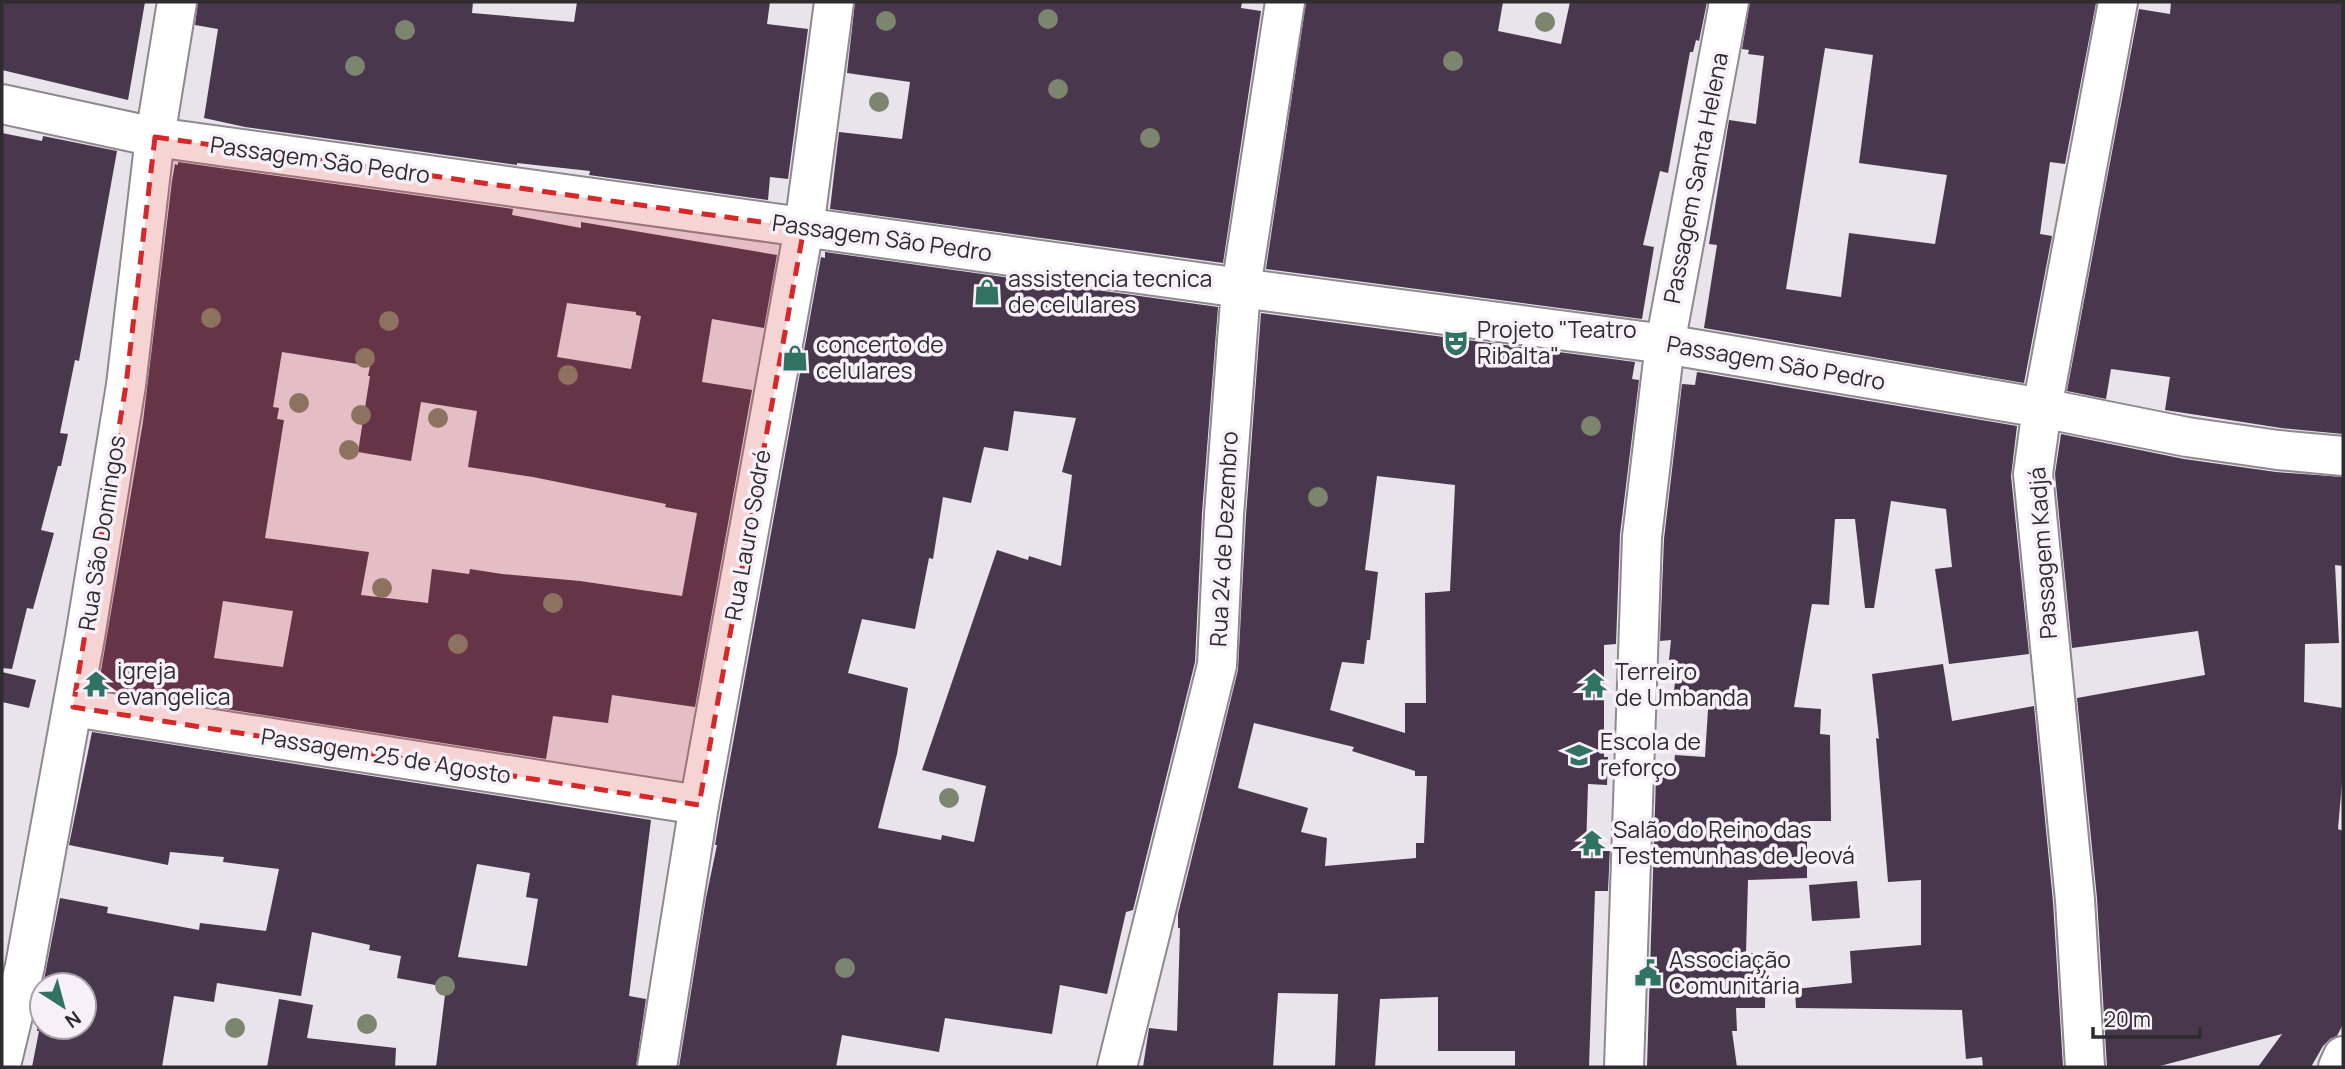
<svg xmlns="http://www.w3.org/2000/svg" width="2345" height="1069" viewBox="0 0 2345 1069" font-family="Manrope,sans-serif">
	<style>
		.building { fill: #49374e; fill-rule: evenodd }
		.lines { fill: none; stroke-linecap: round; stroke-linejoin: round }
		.minor-casing { stroke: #8e888f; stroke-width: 42 }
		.minor { stroke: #fff; stroke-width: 38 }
		.tree { fill: #7c856e }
		.marked { fill: #d62828; fill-opacity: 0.2; stroke: #d62828; stroke-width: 5; stroke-dasharray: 14 9; stroke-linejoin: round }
		.labels { text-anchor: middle; stroke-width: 7; stroke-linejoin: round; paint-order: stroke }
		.street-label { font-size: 23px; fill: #2e2c2f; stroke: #f7f0f8 }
		.poi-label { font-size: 23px; fill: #2e2c2f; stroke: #f7f0f8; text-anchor: start }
	</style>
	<rect width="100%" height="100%" fill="#e9e3eb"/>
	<g class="building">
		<path d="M 2,2 L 145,2 L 128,100 L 2,70 Z"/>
		<path d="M 198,2 L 473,2 L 472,13 L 574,22 L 577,2 L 770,2 L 767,24 L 808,29 L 788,179 L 770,177 L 768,200 L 589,175 L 590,171 L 517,163 L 517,165 L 245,127 L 204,118 L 218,29 L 195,25 Z"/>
		<path d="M 855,2 L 1242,2 L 1241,8 L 1261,11 L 1223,263 L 830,209 L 839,132 L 902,139 L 910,82 L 847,73 Z"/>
		<path d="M 1306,2 L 1503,2 L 1498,31 L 1561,44 L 1570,2 L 1707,2 L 1699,41 L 1696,40 L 1693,52 L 1690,52 L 1668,173 L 1660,171 L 1643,245 L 1654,247 L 1642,319 L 1266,269 Z"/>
		<path d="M 1750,2 L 2096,3 L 2065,164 L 2050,162 L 2040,234 L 2052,236 L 2024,383 L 1704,328 L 1717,245 L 1709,244 L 1729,120 L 1756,124 L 1764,56 L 1748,54 L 1749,50 L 1742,49 ZM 1825,48 L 1873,55 L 1859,163 L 1947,175 L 1935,244 L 1849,233 L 1841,297 L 1786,289 Z"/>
		<path d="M 2171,2 L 2343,2 L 2343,434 L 2281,428 L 2165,410 L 2170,377 L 2111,369 L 2106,399 L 2067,391 L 2139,9 L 2170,14 Z"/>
		<path d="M 2,133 L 42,141 L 43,136 L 117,151 L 79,361 L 75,360 L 60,433 L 68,434 L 61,466 L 58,466 L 41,530 L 54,533 L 33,609 L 27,608 L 12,669 L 2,668 Z"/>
		<path d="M 178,162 L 513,209 L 512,215 L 581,228 L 581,222 L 777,255 L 764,328 L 712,319 L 702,382 L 752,390 L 695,707 L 612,695 L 608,723 L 553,716 L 546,759 L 98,689 L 143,422 L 172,181 L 175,164 L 178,165 ZM 567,303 L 636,312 L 636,315 L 641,316 L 631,369 L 557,357 ZM 282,352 L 370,366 L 368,376 L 370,376 L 358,452 L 411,461 L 421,402 L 477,411 L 468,467 L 533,477 L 666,504 L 665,507 L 697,513 L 682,596 L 580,581 L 502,574 L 470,569 L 469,574 L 432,569 L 428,603 L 361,595 L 369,552 L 265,538 L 284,420 L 277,419 L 279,408 L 273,407 ZM 223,601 L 293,611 L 283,667 L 214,658 Z"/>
		<path d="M 825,252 L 1218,307 L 1202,513 L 1195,662 L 1133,910 L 1126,912 L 1107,994 L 1060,985 L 1052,1034 L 945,1018 L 939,1052 L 842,1035 L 836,1067 L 679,1067 L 706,898 L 717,845 L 715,845 L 721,809 L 821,257 L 825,258 ZM 1014,411 L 1076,418 L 1062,472 L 1072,475 L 1061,566 L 1029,556 L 1028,560 L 997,550 L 922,770 L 986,786 L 974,842 L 942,835 L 941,840 L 878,828 L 897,754 L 908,688 L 848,673 L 862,619 L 915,629 L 929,558 L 933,559 L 943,497 L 971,503 L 984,447 L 1008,451 Z"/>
		<path d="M 1261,313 L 1635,362 L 1632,379 L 1639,380 L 1620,534 L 1616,644 L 1604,645 L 1604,757 L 1608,757 L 1607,785 L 1588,784 L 1586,849 L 1610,848 L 1608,891 L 1595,891 L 1589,1067 L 1515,1067 L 1515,1051 L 1438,1051 L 1438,997 L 1380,999 L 1375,1067 L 1335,1067 L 1338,994 L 1278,993 L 1273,1067 L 1143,1067 L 1149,1028 L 1177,1031 L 1180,928 L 1178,928 L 1178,914 L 1238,670 L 1246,516 ZM 1377,476 L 1455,485 L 1450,591 L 1425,593 L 1426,703 L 1405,703 L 1405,733 L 1330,710 L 1342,662 L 1364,664 L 1367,640 L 1370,640 L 1378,572 L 1365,570 ZM 1254,723 L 1354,747 L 1352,751 L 1415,771 L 1415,776 L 1427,776 L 1424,843 L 1416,843 L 1416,858 L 1325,866 L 1327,838 L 1301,832 L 1308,808 L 1238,788 Z"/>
		<path d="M 1697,372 L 2017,426 L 2011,476 L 2029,654 L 1949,664 L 1935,569 L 1952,567 L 1946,509 L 1891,501 L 1874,608 L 1865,608 L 1855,519 L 1835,519 L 1829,605 L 1812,604 L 1794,707 L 1821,709 L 1820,734 L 1830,735 L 1831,821 L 1807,821 L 1807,878 L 1748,880 L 1746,953 L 1766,953 L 1765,1008 L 1736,1008 L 1737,1031 L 1732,1031 L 1737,1067 L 1647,1067 L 1656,776 L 1673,776 L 1675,755 L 1705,757 L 1709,694 L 1674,690 L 1678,661 L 1669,660 L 1671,640 L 1660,641 L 1664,539 L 1682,384 L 1695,385 Z"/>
		<path d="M 2061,434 L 2184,459 L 2276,472 L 2343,477 L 2343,566 L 2335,565 L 2339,643 L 2305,644 L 2304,702 L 2343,708 L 2343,771 L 2338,829 L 2343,831 L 2343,1024 L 2337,1036 L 2330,1039 L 2323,1046 L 2311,1067 L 2258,1067 L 2282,1034 L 2156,1067 L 2107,1067 L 2097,898 L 2077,698 L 2205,675 L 2198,631 L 2072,648 L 2055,474 Z"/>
		<path d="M 1943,664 L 1952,721 L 2034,706 L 2053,902 L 2063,1067 L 1983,1067 L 1982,1057 L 1966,1059 L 1962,1010 L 1796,1008 L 1795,989 L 1852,983 L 1850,951 L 1921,945 L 1921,880 L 1888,882 L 1876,738 L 1879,739 L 1872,674 Z"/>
		<path d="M 2,672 L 36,680 L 29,708 L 2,702 Z"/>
		<path d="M 92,732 L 651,820 L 629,996 L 646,999 L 636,1067 L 436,1067 L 446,987 L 397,978 L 401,956 L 369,950 L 370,945 L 312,932 L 301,996 L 217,983 L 214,1002 L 174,996 L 162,1067 L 32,1067 L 39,1031 L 37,1031 L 42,989 L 42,1027 L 84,1027 L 84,985 L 43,985 L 60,898 L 108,907 L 107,913 L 199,930 L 200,923 L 266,931 L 279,869 L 223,862 L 224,857 L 170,852 L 168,865 L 69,845 ZM 477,864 L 530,873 L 526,897 L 538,899 L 527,966 L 458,957 Z"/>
		<path d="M 1857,881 L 1860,918 L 1812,921 L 1809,885 Z"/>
		<path d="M 279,999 L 313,1005 L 307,1038 L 396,1048 L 395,1067 L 267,1067 Z"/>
	</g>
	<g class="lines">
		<g class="minor-casing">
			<g id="minor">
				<path d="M 2,104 L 155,137 L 1241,288 L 1665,344 L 2042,408 L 2187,437 L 2278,450 L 2343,456"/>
				<path d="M 73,707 L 699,805"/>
				<path d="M 2,1061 L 25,966 L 85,637 L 126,385 L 155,137 L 177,2"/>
				<path d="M 657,1067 L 699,805 L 804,228 L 834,2"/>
				<path d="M 1117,1067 L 1217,665 L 1224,515 L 1241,288 L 1285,2"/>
				<path d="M 1624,1067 L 1642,537 L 1665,344 L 1729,2"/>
				<path d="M 2085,1067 L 2075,900 L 2033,474 L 2042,408 L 2118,2"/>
				<path d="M 2338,1067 L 2343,1056"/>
			</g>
		</g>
		<use href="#minor" class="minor"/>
	</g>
	<g class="tree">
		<circle cx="1048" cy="19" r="10"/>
		<circle cx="886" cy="21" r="10"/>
		<circle cx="1545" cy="22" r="10"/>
		<circle cx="405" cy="30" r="10"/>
		<circle cx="1453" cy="61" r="10"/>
		<circle cx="355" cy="66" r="10"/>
		<circle cx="1058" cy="89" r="10"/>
		<circle cx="879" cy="102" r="10"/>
		<circle cx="1150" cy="138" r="10"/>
		<circle cx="211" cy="318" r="10"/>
		<circle cx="389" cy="321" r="10"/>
		<circle cx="365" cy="358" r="10"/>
		<circle cx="568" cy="375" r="10"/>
		<circle cx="299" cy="403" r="10"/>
		<circle cx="361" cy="415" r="10"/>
		<circle cx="438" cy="418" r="10"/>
		<circle cx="1591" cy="426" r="10"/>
		<circle cx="349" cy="450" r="10"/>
		<circle cx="1318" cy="497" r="10"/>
		<circle cx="382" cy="588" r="10"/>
		<circle cx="553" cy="603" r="10"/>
		<circle cx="458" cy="644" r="10"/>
		<circle cx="949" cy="798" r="10"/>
		<circle cx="845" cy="968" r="10"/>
		<circle cx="445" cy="986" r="10"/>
		<circle cx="367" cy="1024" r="10"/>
		<circle cx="235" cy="1028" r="10"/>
	</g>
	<path class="marked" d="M 155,137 L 804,228 L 699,805 L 73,707 L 126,385 Z"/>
	<defs>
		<g id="shop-bare" transform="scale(2.1)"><path d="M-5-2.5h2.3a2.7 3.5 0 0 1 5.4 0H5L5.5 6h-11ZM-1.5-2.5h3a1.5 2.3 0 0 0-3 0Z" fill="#307364" stroke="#f7f0f8" stroke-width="2.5" paint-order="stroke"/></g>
		<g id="theatre-bare" transform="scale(2.1)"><path d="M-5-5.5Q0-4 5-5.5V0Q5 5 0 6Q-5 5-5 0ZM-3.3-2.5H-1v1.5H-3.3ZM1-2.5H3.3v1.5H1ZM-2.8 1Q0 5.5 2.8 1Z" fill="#307364" stroke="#f7f0f8" stroke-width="2.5" paint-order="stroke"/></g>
		<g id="temple-bare" transform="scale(2.1)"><path d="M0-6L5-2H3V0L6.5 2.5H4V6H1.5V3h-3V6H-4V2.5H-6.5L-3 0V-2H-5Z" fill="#307364" stroke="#f7f0f8" stroke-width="2.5" paint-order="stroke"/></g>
		<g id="school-bare" transform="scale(2.1)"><path d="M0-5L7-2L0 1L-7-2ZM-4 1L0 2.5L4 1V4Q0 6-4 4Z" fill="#307364" stroke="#f7f0f8" stroke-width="2.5" paint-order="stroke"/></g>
		<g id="civic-bare" transform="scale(2.1)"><path d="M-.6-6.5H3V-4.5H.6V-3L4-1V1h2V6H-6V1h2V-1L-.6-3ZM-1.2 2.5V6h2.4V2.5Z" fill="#307364" stroke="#f7f0f8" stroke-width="2.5" paint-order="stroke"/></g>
	</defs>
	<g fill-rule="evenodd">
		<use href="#shop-bare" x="987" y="292"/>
		<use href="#theatre-bare" x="1456" y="343"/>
		<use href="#shop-bare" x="795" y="358"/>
		<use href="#temple-bare" x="96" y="684"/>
		<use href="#temple-bare" x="1594" y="685"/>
		<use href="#school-bare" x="1579" y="755"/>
		<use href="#temple-bare" x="1592" y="843"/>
		<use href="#civic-bare" x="1648" y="973"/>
	</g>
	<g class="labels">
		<g class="street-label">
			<text transform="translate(320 160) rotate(8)" y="8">Passagem São Pedro</text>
			<text transform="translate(1696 178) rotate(-79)" y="8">Passagem Santa Helena</text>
			<text transform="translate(882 238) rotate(8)" y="8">Passagem São Pedro</text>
			<text transform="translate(1776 363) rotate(10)" y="8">Passagem São Pedro</text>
			<text transform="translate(102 533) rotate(-81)" y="8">Rua São Domingos</text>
			<text transform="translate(748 535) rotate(-80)" y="8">Rua Lauro Sodré</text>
			<text transform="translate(1224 539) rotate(-87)" y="8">Rua 24 de Dezembro</text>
			<text transform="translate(2043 553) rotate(-94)" y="8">Passagem Kadjá</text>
			<text transform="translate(386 756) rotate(9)" y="8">Passagem 25 de Agosto</text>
		</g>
		<g class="poi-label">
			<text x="1008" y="287">assistencia tecnica<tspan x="1008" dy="26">de celulares</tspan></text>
			<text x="1477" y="338">Projeto "Teatro<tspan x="1477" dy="26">Ribalta"</tspan></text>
			<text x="816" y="353">concerto de<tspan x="816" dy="26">celulares</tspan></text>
			<text x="117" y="679">igreja<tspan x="117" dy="26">evangelica</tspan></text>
			<text x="1615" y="680">Terreiro<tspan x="1615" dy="26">de Umbanda</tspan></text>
			<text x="1600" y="750">Escola de<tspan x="1600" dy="26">reforço</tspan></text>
			<text x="1613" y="838">Salão do Reino das<tspan x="1613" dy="26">Testemunhas de Jeová</tspan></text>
			<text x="1669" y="968">Associação<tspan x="1669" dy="26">Comunitária</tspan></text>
		</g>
	</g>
	<rect width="2345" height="1069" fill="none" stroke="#2e2c2f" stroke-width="7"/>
	<g transform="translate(63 1006) rotate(144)"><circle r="33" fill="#f7f0f8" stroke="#a7a2a8" stroke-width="2"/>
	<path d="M0-5L12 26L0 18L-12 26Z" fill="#307364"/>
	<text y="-10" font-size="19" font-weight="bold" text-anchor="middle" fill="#2e2c2f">N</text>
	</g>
	<path d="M2093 1027v10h107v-10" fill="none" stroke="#2e2c2f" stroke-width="3.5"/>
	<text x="2104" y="1027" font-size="21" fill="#2e2c2f" stroke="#f7f0f8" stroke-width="5" paint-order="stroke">20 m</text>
</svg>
